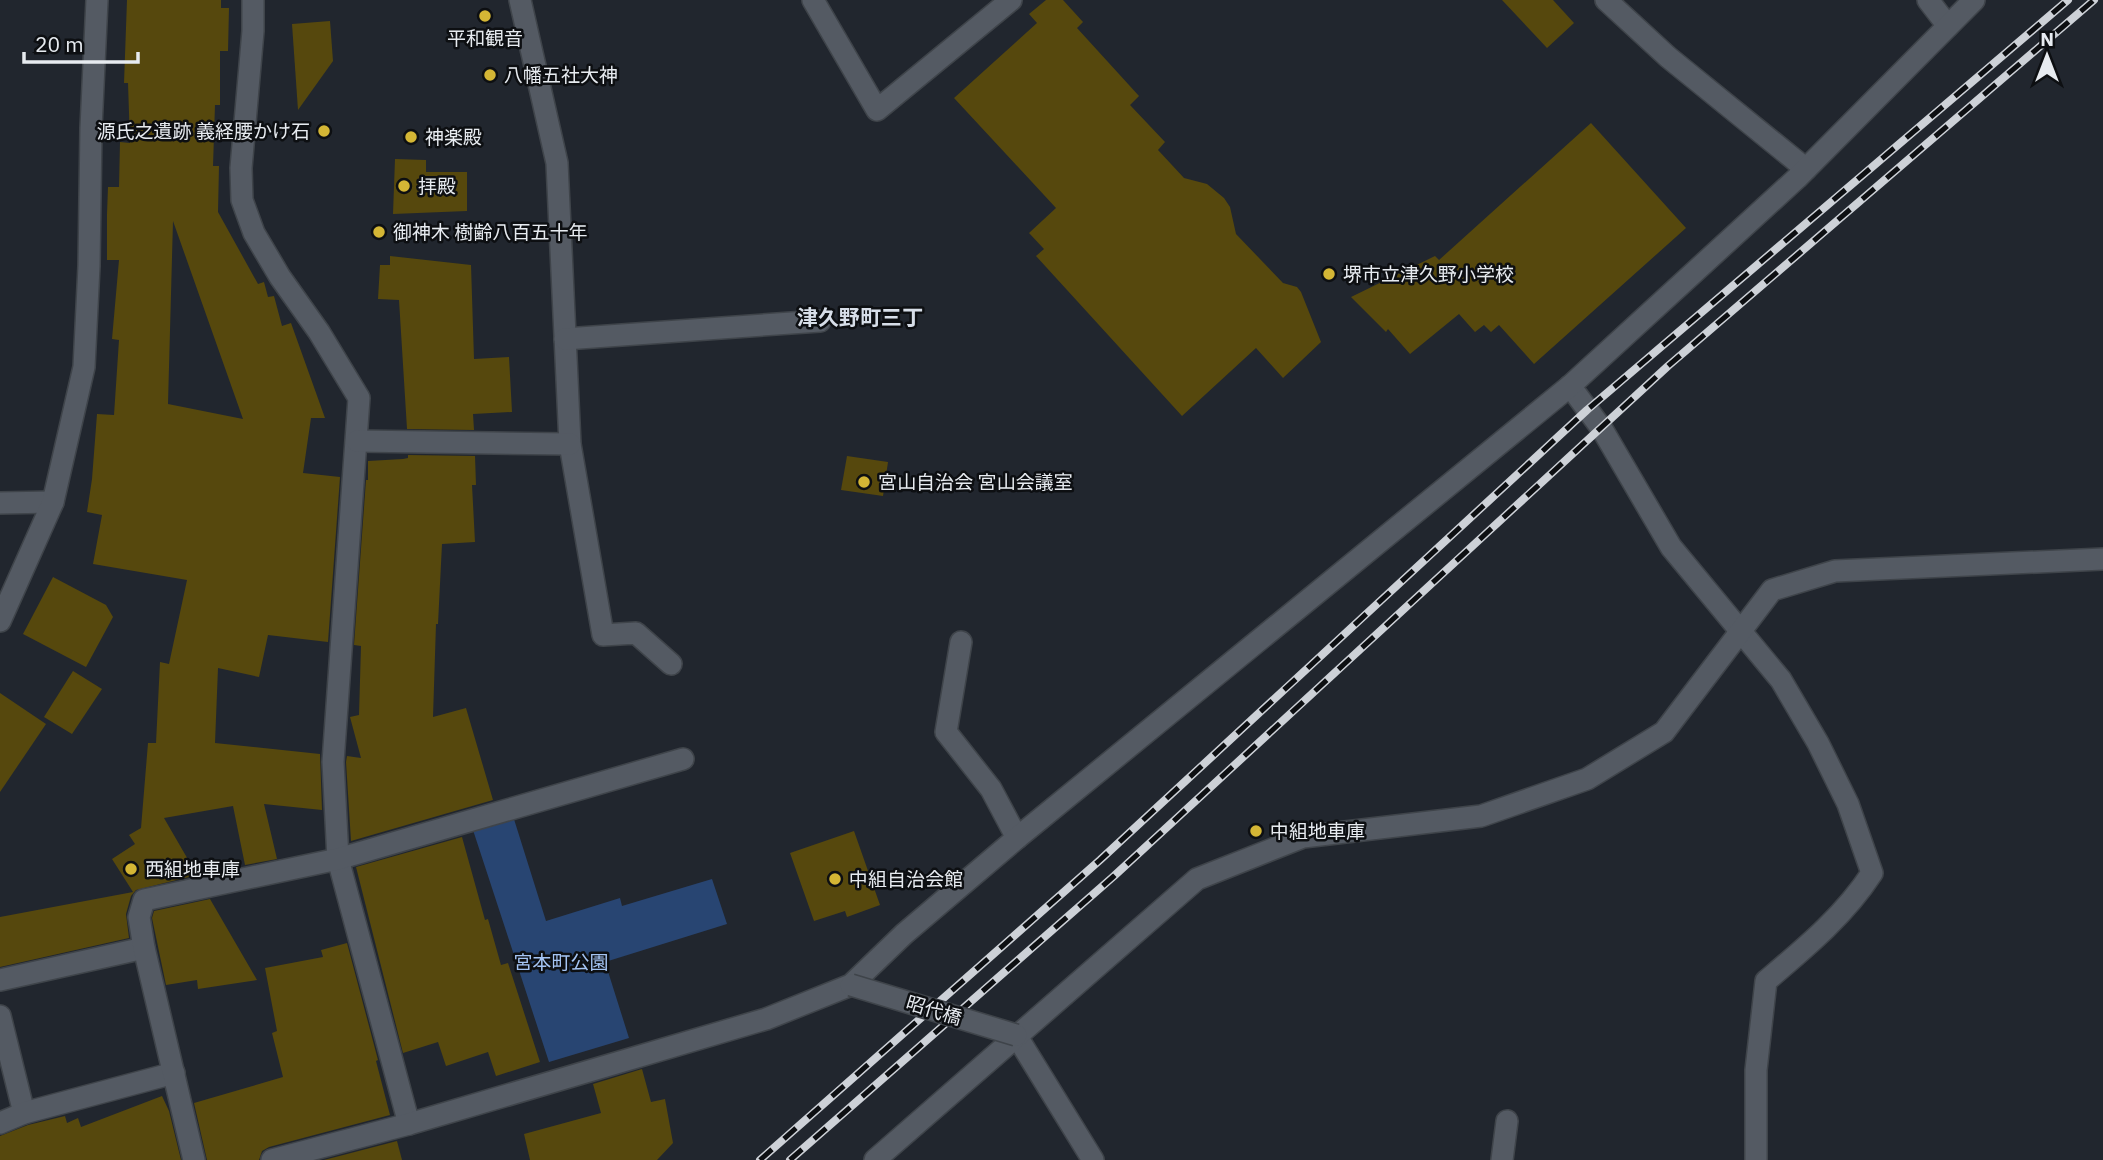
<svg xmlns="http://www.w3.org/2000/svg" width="2103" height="1160" viewBox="0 0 2103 1160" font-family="'IBM Plex Sans','Noto Sans JP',sans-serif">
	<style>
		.green { fill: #284572 }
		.building { fill: #56480d; fill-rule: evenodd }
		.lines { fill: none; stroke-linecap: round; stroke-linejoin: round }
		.minor-casing { stroke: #3f444a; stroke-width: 24 }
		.minor { stroke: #545a63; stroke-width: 21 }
		.rail-casing { stroke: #cdd1d7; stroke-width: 8 }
		.rail { stroke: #0d0f12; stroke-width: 5; stroke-dasharray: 16; stroke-linecap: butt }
		.minor-bridge-casing { stroke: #3f444a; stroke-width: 24; stroke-linecap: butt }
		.minor-bridge { stroke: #545a63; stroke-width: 21 }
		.poi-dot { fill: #d4b635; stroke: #0d0f12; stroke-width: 2.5 }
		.labels { text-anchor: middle; stroke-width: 5; stroke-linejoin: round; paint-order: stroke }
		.poi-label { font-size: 19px; fill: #e7ebf0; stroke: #0d0f12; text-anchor: start }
		.park-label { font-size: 19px; fill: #a5c5f4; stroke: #0d0f12 }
		.street-label { font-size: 19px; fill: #e7ebf0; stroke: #0d0f12 }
		.neighbourhood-label { font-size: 21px; font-weight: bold; fill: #d7dee8; stroke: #0d0f12 }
	</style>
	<rect width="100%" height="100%" fill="#21262e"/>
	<path class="green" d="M 513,816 L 546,921 L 620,898 L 622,906 L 712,879 L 727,924 L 605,962 L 629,1038 L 549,1062 L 473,830 Z"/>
	<g class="building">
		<path d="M 127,0 L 221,0 L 221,8 L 229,8 L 228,51 L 220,51 L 220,105 L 215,105 L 213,166 L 219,166 L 218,212 L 258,284 L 264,282 L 268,297 L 274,296 L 282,326 L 291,323 L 325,418 L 311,418 L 303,473 L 340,477 L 328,642 L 268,635 L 259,677 L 218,668 L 215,743 L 320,754 L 322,810 L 264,804 L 277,859 L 245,865 L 233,806 L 164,818 L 197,875 L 136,890 L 131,896 L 126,914 L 129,938 L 0,967 L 0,917 L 133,892 L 112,859 L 135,844 L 129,835 L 141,828 L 148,743 L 156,743 L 160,662 L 169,664 L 187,580 L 93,564 L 102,515 L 87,512 L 92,479 L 97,414 L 114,415 L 119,340 L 112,339 L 119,260 L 107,260 L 107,214 L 108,187 L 119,187 L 120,142 L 130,143 L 128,83 L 124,83 ZM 173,221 L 243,419 L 168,404 Z"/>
		<path d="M 1046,0 L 1063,0 L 1083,22 L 1077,28 L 1139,96 L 1130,105 L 1165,142 L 1158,150 L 1184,178 L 1207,184 L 1224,198 L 1230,207 L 1236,234 L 1283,283 L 1297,287 L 1301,292 L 1321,342 L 1283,378 L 1256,348 L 1182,416 L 1036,256 L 1044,249 L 1029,233 L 1056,208 L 954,98 L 1037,23 L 1029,14 Z"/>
		<path d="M 1502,0 L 1553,0 L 1574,23 L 1547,48 Z"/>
		<path d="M 330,21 L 333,61 L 298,110 L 292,24 Z"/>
		<path d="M 1591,123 L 1686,228 L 1534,364 L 1499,325 L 1491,332 L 1484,325 L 1475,332 L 1459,314 L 1410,354 L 1388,329 L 1386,332 L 1351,297 L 1435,256 L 1439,260 Z"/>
		<path d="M 395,159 L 426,160 L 426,172 L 467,172 L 467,211 L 393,214 Z"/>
		<path d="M 390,256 L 471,265 L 474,359 L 509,357 L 512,412 L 473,414 L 474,430 L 407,429 L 399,300 L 378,299 L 380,265 L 390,265 Z"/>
		<path d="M 408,455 L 475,456 L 476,485 L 472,485 L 475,542 L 442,544 L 438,624 L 436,624 L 433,717 L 466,708 L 493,800 L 351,841 L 346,762 L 347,756 L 361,758 L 350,717 L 359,715 L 361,646 L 354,645 L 366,480 L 368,480 L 368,461 L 403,459 L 408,458 Z"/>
		<path d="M 847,456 L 888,462 L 883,496 L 841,490 Z"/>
		<path d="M 53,577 L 106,605 L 113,617 L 86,667 L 23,634 Z"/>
		<path d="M 73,671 L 102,689 L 72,734 L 44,717 Z"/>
		<path d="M 0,693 L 46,724 L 0,792 Z"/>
		<path d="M 854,831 L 880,905 L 847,917 L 845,911 L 814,921 L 790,853 Z"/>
		<path d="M 462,837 L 485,920 L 488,919 L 501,965 L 508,963 L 540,1062 L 496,1076 L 488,1052 L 446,1066 L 438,1042 L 403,1053 L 356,867 Z"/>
		<path d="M 210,899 L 257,980 L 198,989 L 197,980 L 166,985 L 152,918 L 154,911 Z"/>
		<path d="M 347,943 L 378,1060 L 376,1061 L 390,1115 L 269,1147 L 262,1151 L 259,1160 L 207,1160 L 194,1103 L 283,1077 L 272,1033 L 277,1031 L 265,968 L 323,957 L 321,950 Z"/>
		<path d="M 642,1069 L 651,1102 L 665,1099 L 673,1143 L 657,1160 L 530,1160 L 524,1134 L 601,1113 L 593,1084 Z"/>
		<path d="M 162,1096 L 169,1111 L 181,1160 L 0,1160 L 0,1136 L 28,1125 L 65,1116 L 67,1123 L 78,1118 L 81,1127 Z"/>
		<path d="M 397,1141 L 402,1160 L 324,1160 Z"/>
	</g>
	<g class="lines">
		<g class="minor-casing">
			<g id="minor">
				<path d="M 253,0 L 253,31 L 241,168 L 242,200 L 254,233 L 280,277 L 319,332 L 359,398 L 333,762 L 338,859 L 409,1124"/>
				<path d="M 520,0 L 557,163 L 570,444 L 603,635 L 636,633 L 671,664"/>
				<path d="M 813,0 L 877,110 L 1011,0"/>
				<path d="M 1606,0 L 1668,57 L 1806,169"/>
				<path d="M 1928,0 L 1948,26"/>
				<path d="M 565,339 L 820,321"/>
				<path d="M 1570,386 L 1602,429 L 1671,547 L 1781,680 L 1818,743 L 1848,804 L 1872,873 C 1844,916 1805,948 1766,981 L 1756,1070 L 1756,1160"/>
				<path d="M 357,441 L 570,444"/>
				<path d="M 0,503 L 53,502"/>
				<path d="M 0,621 L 53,502 L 84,367 L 89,266 L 91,128 L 97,0"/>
				<path d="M 961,642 L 946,732 L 991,789 L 1017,838"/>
				<path d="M 0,980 L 144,948"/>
				<path d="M 0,1016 L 24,1113"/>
				<path d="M 1016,1035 L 1093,1160"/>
				<path d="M 0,1123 L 24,1113 L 174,1073"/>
				<path d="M 194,1160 L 144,948 L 139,917 L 144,900 L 338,859 L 683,759"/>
				<path d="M 272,1160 L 409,1124 L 766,1019 L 851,985 L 904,934 L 1017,838 L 1570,386 L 1797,178 L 1974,0"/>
				<path d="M 875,1160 L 1197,879 L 1303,837 L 1481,816 L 1587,779 L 1664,732 L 1772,590 L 1835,571 L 2103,559"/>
				<path d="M 1502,1160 L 1507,1121"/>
			</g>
		</g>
		<use href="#minor" class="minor"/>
		<g class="rail-casing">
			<g id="rail">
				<path d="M 760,1160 L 1100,860 L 1587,410 L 2068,0"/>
				<path d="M 790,1160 L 1114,876 L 1668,366 L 2094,0"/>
			</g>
		</g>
		<use href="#rail" class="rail"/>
		<g class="minor-bridge-casing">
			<path id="minor-bridge" d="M 851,985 L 1016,1035"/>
		</g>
		<use href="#minor-bridge" class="minor-bridge"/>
	</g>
	<g class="poi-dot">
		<circle cx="485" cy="16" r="7"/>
		<circle cx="490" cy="75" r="7"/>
		<circle cx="324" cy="131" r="7"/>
		<circle cx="411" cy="137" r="7"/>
		<circle cx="404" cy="186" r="7"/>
		<circle cx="379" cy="232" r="7"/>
		<circle cx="1329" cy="274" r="7"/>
		<circle cx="864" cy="482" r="7"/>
		<circle cx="1256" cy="831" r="7"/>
		<circle cx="131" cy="869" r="7"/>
		<circle cx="835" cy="879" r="7"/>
	</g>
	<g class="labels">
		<g class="poi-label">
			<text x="485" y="45" text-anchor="middle">平和観音</text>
			<text x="504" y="82">八幡五社大神</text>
			<text x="310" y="138" text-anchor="end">源氏之遺跡 義経腰かけ石</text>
			<text x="425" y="144">神楽殿</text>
			<text x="418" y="193">拝殿</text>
			<text x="393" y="239">御神木 樹齢八百五十年</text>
			<text x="1343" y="281">堺市立津久野小学校</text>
			<text x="878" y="489">宮山自治会 宮山会議室</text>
			<text x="1270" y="838">中組地車庫</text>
			<text x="145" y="876">西組地車庫</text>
			<text x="849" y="886">中組自治会館</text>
		</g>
		<g class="park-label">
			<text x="561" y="969">宮本町公園</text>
		</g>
		<g class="street-label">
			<text transform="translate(934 1010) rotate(17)" y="7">昭代橋</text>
		</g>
		<g class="neighbourhood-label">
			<text x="860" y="325">津久野町三丁</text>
		</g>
	</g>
	<g transform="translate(2047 56)" stroke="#0d0f12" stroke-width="5" paint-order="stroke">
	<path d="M0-5L12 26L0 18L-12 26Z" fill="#e7ebf0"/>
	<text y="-10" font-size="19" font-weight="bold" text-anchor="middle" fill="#e7ebf0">N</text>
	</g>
	<path d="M24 52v10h114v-10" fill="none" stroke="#e7ebf0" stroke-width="3.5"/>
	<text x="35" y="52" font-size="21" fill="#e7ebf0" stroke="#0d0f12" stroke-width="5" paint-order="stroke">20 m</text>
</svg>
